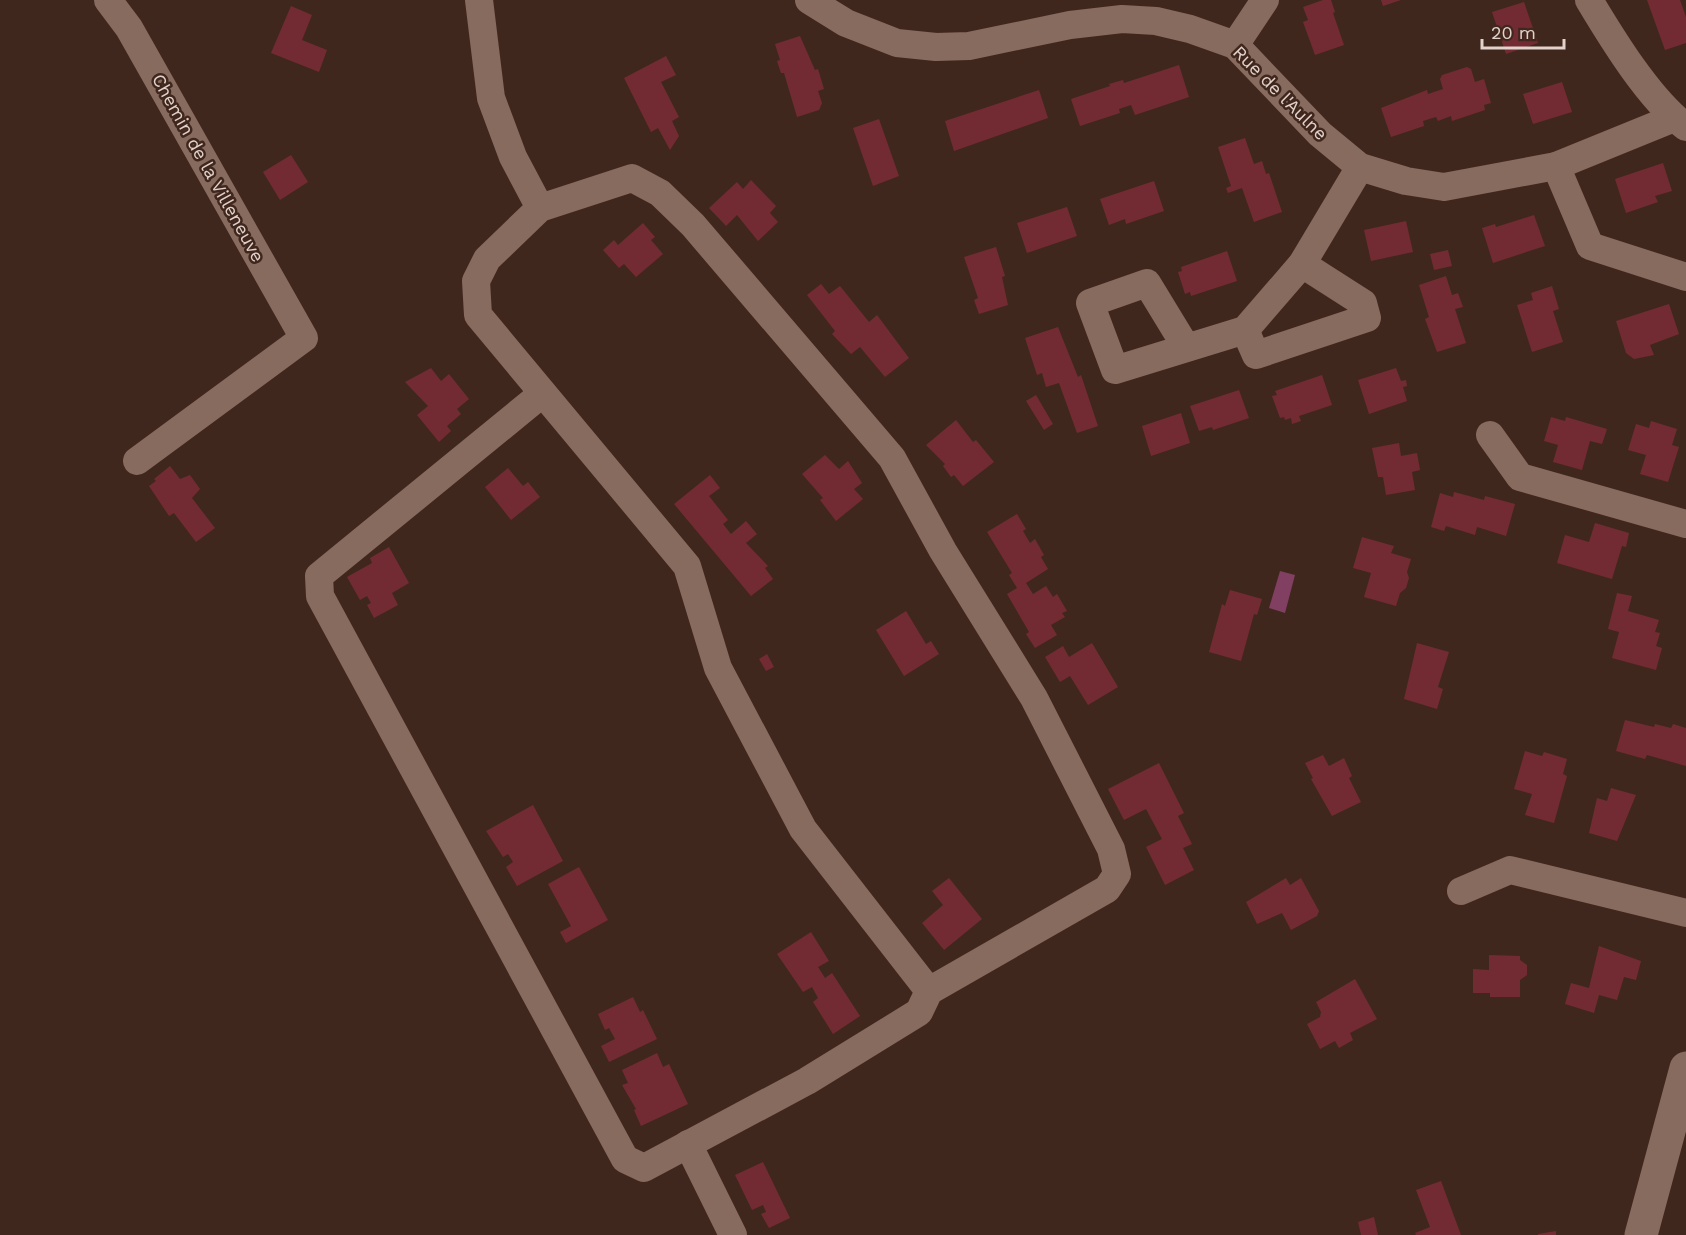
<svg xmlns="http://www.w3.org/2000/svg" width="1686" height="1235" viewBox="0 0 1686 1235" font-family="'Work Sans',sans-serif">
	<style>
		.water { fill: #813f61 }
		.building { fill: #722b32 }
		.lines { fill: none; stroke-linecap: round; stroke-linejoin: round }
		.minor { stroke: #886b5f; stroke-width: 28 }
		.tertiary { stroke: #886b5f; stroke-width: 33 }
		.labels { text-anchor: middle; stroke-width: 5; stroke-linejoin: round; paint-order: stroke }
		.street-label { font-size: 18px; fill: #e2d2cb; stroke: #40271d }
	</style>
	<rect width="100%" height="100%" fill="#40271d"/>
	<path class="water" d="M 1280,571 L 1295,575 L 1285,613 L 1269,608 Z"/>
	<g class="building">
		<path d="M 1323,0 L 1331,0 L 1335,12 L 1333,13 L 1344,45 L 1315,55 L 1303,22 L 1308,20 L 1303,7 Z"/>
		<path d="M 1381,0 L 1401,0 L 1383,6 Z"/>
		<path d="M 1647,0 L 1680,0 L 1686,17 L 1686,43 L 1665,50 Z"/>
		<path d="M 1524,2 L 1538,43 L 1506,54 L 1492,12 Z"/>
		<path d="M 291,6 L 312,15 L 302,40 L 327,50 L 319,72 L 271,53 Z"/>
		<path d="M 800,36 L 815,70 L 818,69 L 824,89 L 818,91 L 822,103 L 819,110 L 797,117 L 784,73 L 781,73 L 777,61 L 780,60 L 775,44 Z"/>
		<path d="M 666,56 L 676,75 L 661,82 L 679,117 L 672,121 L 679,136 L 670,150 L 658,128 L 651,132 L 624,78 Z"/>
		<path d="M 1179,65 L 1189,97 L 1135,115 L 1131,105 L 1119,109 L 1120,113 L 1080,126 L 1071,99 L 1110,86 L 1109,84 L 1123,80 L 1124,83 Z"/>
		<path d="M 1467,67 L 1471,69 L 1475,82 L 1484,79 L 1491,103 L 1484,105 L 1485,110 L 1452,121 L 1451,116 L 1438,121 L 1436,117 L 1423,121 L 1424,126 L 1391,137 L 1381,108 L 1427,90 L 1428,94 L 1443,89 L 1440,79 L 1442,75 Z"/>
		<path d="M 1562,82 L 1572,112 L 1533,124 L 1523,94 Z"/>
		<path d="M 1039,90 L 1048,118 L 954,151 L 945,121 Z"/>
		<path d="M 879,119 L 899,176 L 873,186 L 853,128 Z"/>
		<path d="M 1245,138 L 1254,164 L 1262,161 L 1266,174 L 1269,173 L 1282,212 L 1254,222 L 1242,188 L 1228,193 L 1226,188 L 1231,186 L 1218,147 Z"/>
		<path d="M 291,155 L 308,182 L 280,200 L 263,172 Z"/>
		<path d="M 1663,163 L 1672,191 L 1655,196 L 1658,202 L 1626,213 L 1615,179 Z"/>
		<path d="M 751,180 L 776,206 L 770,213 L 778,222 L 758,241 L 737,215 L 726,226 L 709,208 L 737,182 L 743,189 Z"/>
		<path d="M 1154,181 L 1164,211 L 1126,224 L 1125,219 L 1109,225 L 1100,199 Z"/>
		<path d="M 1067,207 L 1077,236 L 1027,253 L 1017,223 Z"/>
		<path d="M 1534,215 L 1545,246 L 1493,263 L 1482,228 L 1495,224 L 1496,227 Z"/>
		<path d="M 1406,221 L 1413,252 L 1371,261 L 1364,230 Z"/>
		<path d="M 643,223 L 655,237 L 651,240 L 663,254 L 636,277 L 624,264 L 619,268 L 603,250 L 614,240 L 618,245 Z"/>
		<path d="M 996,247 L 1005,276 L 1002,277 L 1008,305 L 979,314 L 974,300 L 978,298 L 964,257 Z"/>
		<path d="M 1448,250 L 1452,266 L 1434,270 L 1430,254 Z"/>
		<path d="M 1227,251 L 1237,281 L 1191,296 L 1190,292 L 1185,294 L 1178,272 L 1182,271 L 1181,267 Z"/>
		<path d="M 1446,276 L 1452,295 L 1458,293 L 1463,307 L 1455,309 L 1466,343 L 1437,352 L 1425,319 L 1429,317 L 1419,285 Z"/>
		<path d="M 821,284 L 829,294 L 840,286 L 869,322 L 877,315 L 909,358 L 885,377 L 860,347 L 851,354 L 832,334 L 835,331 L 807,295 Z"/>
		<path d="M 1552,286 L 1559,309 L 1553,311 L 1563,342 L 1532,352 L 1517,305 L 1533,300 L 1531,293 Z"/>
		<path d="M 1669,304 L 1679,334 L 1650,345 L 1654,355 L 1634,359 L 1626,353 L 1616,321 Z"/>
		<path d="M 1058,327 L 1078,377 L 1081,375 L 1098,426 L 1077,433 L 1059,383 L 1046,387 L 1042,373 L 1037,375 L 1025,338 Z"/>
		<path d="M 431,368 L 441,381 L 449,374 L 469,399 L 457,409 L 461,414 L 447,426 L 451,431 L 439,442 L 417,415 L 428,406 L 405,382 Z"/>
		<path d="M 1396,368 L 1401,381 L 1406,380 L 1407,386 L 1403,387 L 1407,401 L 1369,414 L 1358,380 Z"/>
		<path d="M 1322,375 L 1332,405 L 1299,416 L 1301,421 L 1292,424 L 1291,418 L 1285,420 L 1284,417 L 1280,418 L 1272,396 L 1277,395 L 1275,391 Z"/>
		<path d="M 1239,390 L 1249,418 L 1213,430 L 1212,427 L 1199,431 L 1190,406 Z"/>
		<path d="M 1036,395 L 1053,424 L 1044,430 L 1026,401 Z"/>
		<path d="M 1181,413 L 1190,443 L 1151,456 L 1142,426 Z"/>
		<path d="M 1551,417 L 1565,421 L 1566,417 L 1607,429 L 1602,444 L 1590,441 L 1582,470 L 1553,462 L 1558,445 L 1544,441 Z"/>
		<path d="M 956,420 L 973,442 L 976,440 L 994,462 L 963,486 L 954,475 L 951,477 L 943,466 L 945,464 L 926,445 Z"/>
		<path d="M 1651,421 L 1677,429 L 1672,445 L 1679,447 L 1668,482 L 1640,474 L 1646,455 L 1628,450 L 1636,424 L 1649,428 Z"/>
		<path d="M 1399,443 L 1401,456 L 1417,453 L 1420,470 L 1412,472 L 1415,490 L 1386,495 L 1383,477 L 1378,477 L 1372,448 Z"/>
		<path d="M 825,455 L 839,469 L 848,461 L 862,483 L 854,489 L 863,499 L 836,521 L 820,500 L 823,498 L 802,474 Z"/>
		<path d="M 170,466 L 180,479 L 190,475 L 200,489 L 192,498 L 215,528 L 196,542 L 174,513 L 169,516 L 149,486 L 156,481 L 154,479 Z"/>
		<path d="M 508,468 L 523,486 L 528,482 L 540,497 L 511,520 L 485,487 Z"/>
		<path d="M 710,475 L 720,488 L 709,496 L 728,520 L 723,524 L 731,534 L 746,521 L 757,534 L 746,543 L 768,566 L 765,568 L 773,579 L 751,596 L 674,504 Z"/>
		<path d="M 1454,492 L 1484,500 L 1485,496 L 1515,504 L 1506,536 L 1477,527 L 1475,535 L 1446,526 L 1444,531 L 1431,527 L 1440,493 L 1453,497 Z"/>
		<path d="M 1017,514 L 1026,529 L 1023,531 L 1030,543 L 1035,539 L 1044,555 L 1041,557 L 1048,569 L 1026,583 L 1033,594 L 1046,586 L 1053,597 L 1057,594 L 1067,611 L 1062,613 L 1065,617 L 1051,625 L 1057,635 L 1035,648 L 1026,634 L 1029,632 L 1007,594 L 1017,588 L 1009,575 L 1012,573 L 987,532 Z"/>
		<path d="M 1595,523 L 1629,533 L 1626,547 L 1622,546 L 1612,579 L 1557,563 L 1565,535 L 1589,542 Z"/>
		<path d="M 1362,537 L 1394,546 L 1391,553 L 1411,559 L 1407,572 L 1409,578 L 1406,588 L 1400,593 L 1396,606 L 1364,597 L 1371,573 L 1353,568 Z"/>
		<path d="M 389,547 L 409,583 L 392,593 L 398,605 L 374,618 L 367,605 L 371,603 L 367,596 L 360,600 L 347,577 L 372,563 L 370,558 Z"/>
		<path d="M 1230,590 L 1262,599 L 1257,615 L 1254,614 L 1241,661 L 1209,652 L 1222,604 L 1225,606 Z"/>
		<path d="M 1617,593 L 1632,596 L 1628,611 L 1659,620 L 1655,632 L 1660,633 L 1656,646 L 1662,648 L 1656,670 L 1612,658 L 1619,632 L 1608,629 Z"/>
		<path d="M 906,611 L 926,644 L 931,641 L 939,654 L 904,676 L 876,630 Z"/>
		<path d="M 1092,643 L 1118,687 L 1088,705 L 1070,676 L 1060,682 L 1045,657 L 1063,646 L 1069,657 Z"/>
		<path d="M 1417,643 L 1449,652 L 1438,687 L 1443,689 L 1437,709 L 1404,699 Z"/>
		<path d="M 767,654 L 774,667 L 766,671 L 759,659 Z"/>
		<path d="M 1625,720 L 1654,727 L 1655,724 L 1671,728 L 1673,724 L 1686,728 L 1686,766 L 1647,755 L 1645,759 L 1616,751 Z"/>
		<path d="M 1525,751 L 1542,756 L 1544,752 L 1567,759 L 1563,774 L 1567,776 L 1554,823 L 1525,815 L 1532,794 L 1514,789 Z"/>
		<path d="M 1323,755 L 1329,766 L 1344,758 L 1352,776 L 1349,778 L 1361,802 L 1332,816 L 1311,779 L 1313,778 L 1305,763 Z"/>
		<path d="M 1159,763 L 1184,813 L 1178,816 L 1192,844 L 1183,848 L 1194,870 L 1165,885 L 1146,847 L 1162,839 L 1146,809 L 1124,820 L 1108,789 Z"/>
		<path d="M 1611,788 L 1636,795 L 1617,841 L 1589,833 L 1597,798 L 1607,801 Z"/>
		<path d="M 533,805 L 563,861 L 517,886 L 506,867 L 513,862 L 508,854 L 503,857 L 486,831 Z"/>
		<path d="M 579,867 L 608,920 L 566,943 L 560,932 L 571,926 L 548,884 Z"/>
		<path d="M 949,878 L 982,919 L 944,950 L 922,923 L 943,905 L 932,891 Z"/>
		<path d="M 1286,878 L 1290,885 L 1301,878 L 1319,911 L 1317,916 L 1291,930 L 1282,913 L 1257,924 L 1246,902 Z"/>
		<path d="M 811,932 L 829,961 L 818,967 L 825,978 L 832,973 L 860,1016 L 833,1034 L 813,1002 L 818,998 L 812,987 L 803,992 L 777,954 Z"/>
		<path d="M 1599,946 L 1641,961 L 1636,980 L 1624,977 L 1617,1000 L 1599,995 L 1594,1013 L 1565,1004 L 1571,983 L 1589,988 Z"/>
		<path d="M 1489,955 L 1520,956 L 1520,960 L 1527,965 L 1527,975 L 1520,980 L 1520,997 L 1490,997 L 1490,993 L 1473,993 L 1473,969 L 1489,970 Z"/>
		<path d="M 1355,979 L 1377,1019 L 1350,1033 L 1353,1040 L 1339,1048 L 1335,1041 L 1320,1049 L 1307,1024 L 1320,1017 L 1321,1012 L 1316,1002 Z"/>
		<path d="M 633,997 L 640,1012 L 643,1010 L 657,1039 L 609,1062 L 601,1046 L 615,1039 L 609,1028 L 605,1030 L 598,1014 Z"/>
		<path d="M 657,1053 L 663,1067 L 669,1064 L 688,1104 L 641,1126 L 634,1110 L 636,1109 L 622,1085 L 628,1083 L 622,1070 Z"/>
		<path d="M 763,1162 L 790,1218 L 769,1228 L 761,1214 L 766,1212 L 763,1205 L 752,1210 L 735,1175 Z"/>
		<path d="M 1441,1181 L 1461,1235 L 1416,1235 L 1415,1233 L 1430,1227 L 1416,1190 Z"/>
		<path d="M 1374,1217 L 1378,1235 L 1361,1235 L 1358,1222 Z"/>
		<path d="M 1556,1231 L 1556,1235 L 1538,1235 L 1538,1234 Z"/>
	</g>
	<g class="lines">
		<g class="minor">
			<path d="M 108,0 L 129,28 L 304,338 L 137,461"/>
			<path d="M 479,0 L 491,98 L 513,157 L 540,208"/>
			<path d="M 809,0 L 846,23 L 897,43 L 936,47 L 969,46 L 1070,25 L 1122,19 L 1156,21 L 1190,29 L 1235,45 L 1320,134 L 1360,167 L 1406,181 L 1444,187 L 1556,166 L 1674,118"/>
			<path d="M 1589,0 C 1613,40 1649,99 1686,127"/>
			<path d="M 1235,45 L 1265,0"/>
			<path d="M 1556,166 L 1590,246 L 1686,277"/>
			<path d="M 1245,330 L 1256,355 L 1367,318 L 1363,303 L 1302,264"/>
			<path d="M 1186,347 L 1147,283 L 1090,303 L 1115,370 L 1245,330 L 1302,264 L 1360,167"/>
			<path d="M 543,393 L 319,576 L 320,596 L 625,1159 L 644,1168 L 807,1081 L 919,1012 L 929,991 L 1107,889 L 1117,874 L 1111,849 L 1034,698 L 943,551 L 892,458 L 693,225 L 660,193 L 632,178 L 540,208 L 487,259 L 476,281 L 478,315 L 687,566 L 718,668 L 803,829 L 929,991"/>
			<path d="M 1490,435 L 1520,477 L 1686,524"/>
			<path d="M 1461,891 L 1510,870 L 1686,913"/>
			<path d="M 688,1144 L 733,1235"/>
		</g>
		<path class="tertiary" d="M 1641,1235 L 1686,1068"/>
	</g>
	<g class="labels">
		<g class="street-label">
			<text transform="translate(1280 93) rotate(45)" y="6">Rue de l'Aulne</text>
			<text transform="translate(208 168) rotate(61)" y="6">Chemin de la Villeneuve</text>
		</g>
	</g>
	<path d="M1482 39v9h82v-9" fill="none" stroke="#e2d2cb" stroke-width="3"/>
	<text x="1491" y="39" font-size="18" fill="#e2d2cb" stroke="#40271d" stroke-width="4.5" paint-order="stroke">20 m</text>
</svg>
